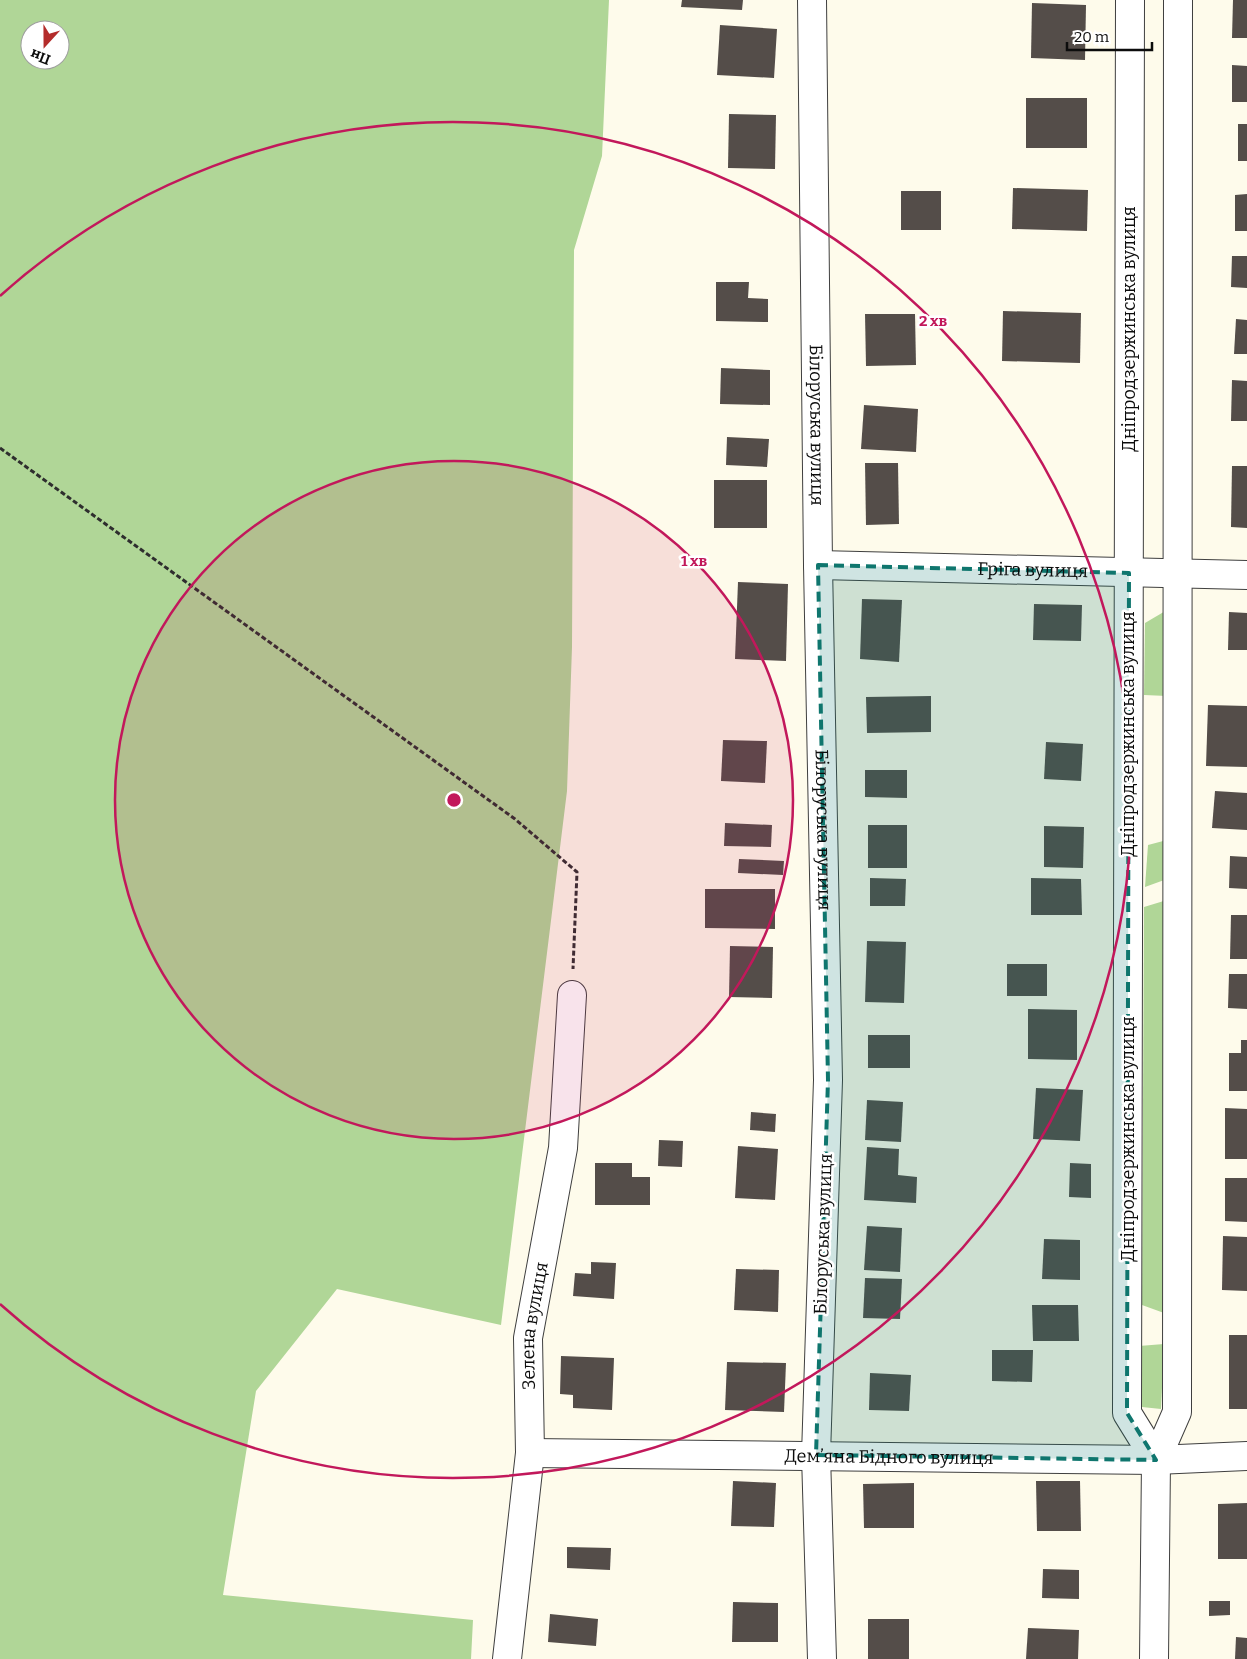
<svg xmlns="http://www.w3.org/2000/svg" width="1247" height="1659" viewBox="0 0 1247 1659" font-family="Bitter,serif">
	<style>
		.forest { fill: #b0d697; fill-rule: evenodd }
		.building { fill: #544d49 }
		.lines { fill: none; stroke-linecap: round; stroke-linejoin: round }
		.street-casing { stroke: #3f3f3f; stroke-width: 30 }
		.path { stroke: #2e2e2e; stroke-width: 3; stroke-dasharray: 5 2.5; stroke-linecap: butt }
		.street { stroke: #fff; stroke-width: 28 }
		.marked { fill: #0f766e; fill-opacity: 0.2; stroke: #0f766e; stroke-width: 4; stroke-dasharray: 10 6; stroke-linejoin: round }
		.ring { fill: none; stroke: #c2185b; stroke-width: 2.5 }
		.labels { text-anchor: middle; stroke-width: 5; stroke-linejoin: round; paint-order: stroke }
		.street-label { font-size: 18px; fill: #0c0c0c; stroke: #fff }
		.centre { fill: #c2185b; stroke: #fff; stroke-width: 2.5 }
		.ring-label { font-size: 15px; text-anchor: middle; font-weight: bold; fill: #c2185b; stroke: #fff; stroke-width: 5; stroke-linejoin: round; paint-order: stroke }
	</style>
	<rect width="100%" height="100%" fill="#fefbeb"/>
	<g class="forest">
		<path d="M 0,0 L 609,0 L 602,156 L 574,250 L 572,647 L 567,791 L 501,1325 L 337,1289 L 256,1391 L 223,1595 L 473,1620 L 471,1659 L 0,1659 ZM 30,30 L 60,30 L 60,60 L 30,60 Z"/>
		<path d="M 1167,610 L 1167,696 L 1144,695 L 1145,623 Z"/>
		<path d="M 1167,840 L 1167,879 L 1145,887 L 1148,845 Z"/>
		<path d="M 1167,900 L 1164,1313 L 1142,1305 L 1144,907 Z"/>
		<path d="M 1164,1344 L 1161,1409 L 1142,1407 L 1139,1346 Z"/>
	</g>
	<g class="building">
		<path d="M 682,0 L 743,0 L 742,10 L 681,7 Z"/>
		<path d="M 1233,0 L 1247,0 L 1247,38 L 1232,38 Z"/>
		<path d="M 1032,3 L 1086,5 L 1085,60 L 1031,58 Z"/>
		<path d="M 720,25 L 777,29 L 774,78 L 717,75 Z"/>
		<path d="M 1232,65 L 1247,66 L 1247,102 L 1232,102 Z"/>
		<rect x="1026" y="98" width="61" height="50"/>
		<path d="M 729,114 L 776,115 L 775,169 L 728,168 Z"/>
		<rect x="1238" y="124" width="9" height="37"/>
		<path d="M 1013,188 L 1088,190 L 1087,231 L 1012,229 Z"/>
		<rect x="901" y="191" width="40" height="39"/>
		<path d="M 1247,194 L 1247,231 L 1235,231 L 1235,195 Z"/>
		<path d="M 1232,256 L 1247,256 L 1247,288 L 1231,287 Z"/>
		<path d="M 716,282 L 749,282 L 748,298 L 768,299 L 768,322 L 716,321 Z"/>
		<path d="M 1003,311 L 1081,313 L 1080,363 L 1002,361 Z"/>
		<path d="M 865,314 L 915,314 L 916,365 L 866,366 Z"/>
		<path d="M 1236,319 L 1247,320 L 1247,354 L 1234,354 Z"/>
		<path d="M 721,368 L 770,370 L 770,405 L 720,404 Z"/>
		<path d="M 1232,380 L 1247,381 L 1247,421 L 1231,421 Z"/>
		<path d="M 864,405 L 918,409 L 916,452 L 861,449 Z"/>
		<path d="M 727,437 L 769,439 L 767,467 L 726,465 Z"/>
		<path d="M 865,463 L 898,463 L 899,524 L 866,525 Z"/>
		<path d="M 1232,466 L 1247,466 L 1247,528 L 1231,527 Z"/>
		<rect x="714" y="480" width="53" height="48"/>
		<path d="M 738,582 L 788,584 L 786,661 L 735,659 Z"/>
		<path d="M 862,599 L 902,600 L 899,662 L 860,659 Z"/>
		<path d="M 1034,604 L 1082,605 L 1081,641 L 1033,640 Z"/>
		<path d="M 1229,612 L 1247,613 L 1247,650 L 1228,650 Z"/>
		<path d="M 931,696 L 931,732 L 867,733 L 866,697 Z"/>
		<path d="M 1208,705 L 1247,706 L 1247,767 L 1206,766 Z"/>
		<path d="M 723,740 L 767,741 L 765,783 L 721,781 Z"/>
		<path d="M 1046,742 L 1083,744 L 1081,781 L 1044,779 Z"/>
		<path d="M 865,770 L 907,770 L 907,798 L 865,797 Z"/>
		<path d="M 1215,791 L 1247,793 L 1247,830 L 1212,828 Z"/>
		<path d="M 725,823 L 772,825 L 771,847 L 724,846 Z"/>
		<rect x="868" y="825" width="39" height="43"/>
		<path d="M 1044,826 L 1084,827 L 1083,868 L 1044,867 Z"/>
		<path d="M 1230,856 L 1247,857 L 1247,889 L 1229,888 Z"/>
		<path d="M 739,859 L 784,861 L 783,875 L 738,873 Z"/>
		<path d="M 870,878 L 906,879 L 905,906 L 870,906 Z"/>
		<path d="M 1031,878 L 1081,879 L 1082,915 L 1031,915 Z"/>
		<path d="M 705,889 L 775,889 L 775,929 L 705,928 Z"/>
		<path d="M 1231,915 L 1247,915 L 1247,959 L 1230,959 Z"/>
		<path d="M 867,941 L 906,942 L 904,1003 L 865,1002 Z"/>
		<path d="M 730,946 L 773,947 L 772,998 L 729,997 Z"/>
		<rect x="1007" y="964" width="40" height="32"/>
		<path d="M 1229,974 L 1247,974 L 1247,1009 L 1228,1008 Z"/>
		<path d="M 1028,1009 L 1077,1010 L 1077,1060 L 1028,1059 Z"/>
		<rect x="868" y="1035" width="42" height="33"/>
		<path d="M 1241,1040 L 1247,1040 L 1247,1091 L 1229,1091 L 1229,1053 L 1241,1053 Z"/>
		<path d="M 1036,1088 L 1083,1090 L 1080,1141 L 1033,1139 Z"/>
		<path d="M 867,1100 L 903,1102 L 901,1142 L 865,1140 Z"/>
		<path d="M 1225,1108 L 1247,1109 L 1247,1159 L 1225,1159 Z"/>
		<path d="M 751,1112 L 776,1114 L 775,1132 L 750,1130 Z"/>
		<path d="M 659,1140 L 683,1141 L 682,1167 L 658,1166 Z"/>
		<path d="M 738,1146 L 778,1149 L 775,1200 L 735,1198 Z"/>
		<path d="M 867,1147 L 899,1149 L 898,1175 L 917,1177 L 916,1203 L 864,1200 Z"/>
		<path d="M 595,1163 L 632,1163 L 632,1177 L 650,1177 L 650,1205 L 595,1205 Z"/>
		<path d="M 1070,1163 L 1091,1164 L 1091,1198 L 1069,1197 Z"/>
		<path d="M 1225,1178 L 1247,1178 L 1247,1222 L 1225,1221 Z"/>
		<path d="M 867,1226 L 902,1228 L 900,1272 L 864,1270 Z"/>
		<path d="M 1223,1236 L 1247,1237 L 1247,1291 L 1222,1290 Z"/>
		<path d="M 1044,1239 L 1080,1240 L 1080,1280 L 1042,1279 Z"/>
		<path d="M 591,1262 L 616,1263 L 614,1299 L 573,1296 L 575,1273 L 591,1274 Z"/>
		<path d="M 736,1269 L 779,1270 L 778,1312 L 734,1310 Z"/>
		<path d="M 865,1278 L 902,1279 L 900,1319 L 863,1318 Z"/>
		<path d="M 1032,1305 L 1078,1305 L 1079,1341 L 1033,1341 Z"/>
		<rect x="1229" y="1335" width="18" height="74"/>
		<path d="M 992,1350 L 1033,1350 L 1032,1382 L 992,1381 Z"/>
		<path d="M 561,1356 L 614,1358 L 612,1410 L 573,1408 L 573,1395 L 560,1394 Z"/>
		<path d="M 727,1362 L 786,1363 L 784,1412 L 725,1410 Z"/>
		<path d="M 870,1373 L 911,1375 L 909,1411 L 869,1410 Z"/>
		<path d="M 733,1481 L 776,1483 L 774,1527 L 731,1526 Z"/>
		<path d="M 1036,1481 L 1080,1481 L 1081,1531 L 1037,1531 Z"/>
		<path d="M 914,1483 L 914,1528 L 864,1528 L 863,1484 Z"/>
		<path d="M 1247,1503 L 1247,1559 L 1218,1559 L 1218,1504 Z"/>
		<path d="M 567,1547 L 611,1548 L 610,1570 L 567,1568 Z"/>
		<path d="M 1043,1569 L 1079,1570 L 1079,1599 L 1042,1598 Z"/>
		<path d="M 1209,1601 L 1230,1601 L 1230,1615 L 1209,1616 Z"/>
		<path d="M 733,1602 L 778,1603 L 778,1642 L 732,1642 Z"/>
		<path d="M 550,1614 L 598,1619 L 596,1646 L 548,1642 Z"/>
		<rect x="868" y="1619" width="41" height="40"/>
		<path d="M 1028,1628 L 1079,1630 L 1078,1659 L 1026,1659 Z"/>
		<path d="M 1236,1637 L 1247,1638 L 1247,1659 L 1235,1659 Z"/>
	</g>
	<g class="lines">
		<g class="street-casing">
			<g id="street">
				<path id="s1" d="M 812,0 L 818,565 L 828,1080 L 816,1455 L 822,1659"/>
				<path d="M 1130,0 L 1127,1413 L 1156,1460"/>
				<path id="s2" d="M 818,565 L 1247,575"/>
				<path id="s3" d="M 530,1453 L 1156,1460 L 1247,1456"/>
				<path id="s4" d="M 507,1659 L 530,1453 L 528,1338 L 563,1148 L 572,995"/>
				<path d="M 1154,1659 L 1156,1460 L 1177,1412 L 1178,0"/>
			</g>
		</g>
		<path class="path" d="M 0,448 L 515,819 L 577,872 L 573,969"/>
		<use href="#street" class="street"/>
	</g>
	<path class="marked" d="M 818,565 L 1129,573 L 1127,1413 L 1156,1460 L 816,1455 L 828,1080 Z"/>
	<circle cx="454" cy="800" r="339" fill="#c2185b" fill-opacity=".12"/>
	<g class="ring">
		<circle cx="454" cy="800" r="339"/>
		<path d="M0 296A678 678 0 1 1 0 1304"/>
	</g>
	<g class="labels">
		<g class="street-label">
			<text transform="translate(1129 329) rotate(-90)" y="6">Дніпродзержинська вулиця</text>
			<text dy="6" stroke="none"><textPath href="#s1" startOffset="425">Білоруська вулиця</textPath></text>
			<text dy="6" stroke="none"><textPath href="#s2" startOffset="215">Гріга вулиця</textPath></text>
			<text transform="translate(1128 734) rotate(-90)" y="6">Дніпродзержинська вулиця</text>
			<text dy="6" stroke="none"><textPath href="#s1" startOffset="830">Білоруська вулиця</textPath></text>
			<text transform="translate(1128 1139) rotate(-90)" y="6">Дніпродзержинська вулиця</text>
			<text transform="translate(823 1234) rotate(-88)" y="6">Білоруська вулиця</text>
			<text dy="6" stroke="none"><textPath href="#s4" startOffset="335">Зелена вулиця</textPath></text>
			<text dy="6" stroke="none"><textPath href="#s3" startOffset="359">Дем’яна Бідного вулиця</textPath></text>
		</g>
	</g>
	<circle cx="454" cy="800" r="8" class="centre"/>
	<g class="ring-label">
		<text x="933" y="326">2 хв</text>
		<text x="694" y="566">1 хв</text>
	</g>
	<g transform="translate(45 45) rotate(201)"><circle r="24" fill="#ffffff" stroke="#9e9e9e"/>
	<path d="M0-4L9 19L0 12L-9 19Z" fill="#b42c2b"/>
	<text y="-8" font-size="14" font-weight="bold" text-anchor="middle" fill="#0c0c0c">Пн</text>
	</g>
	<path d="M1067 42v8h85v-8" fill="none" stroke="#0c0c0c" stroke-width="2.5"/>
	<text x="1074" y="42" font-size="15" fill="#0c0c0c" stroke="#ffffff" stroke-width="4" paint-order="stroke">20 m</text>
</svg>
